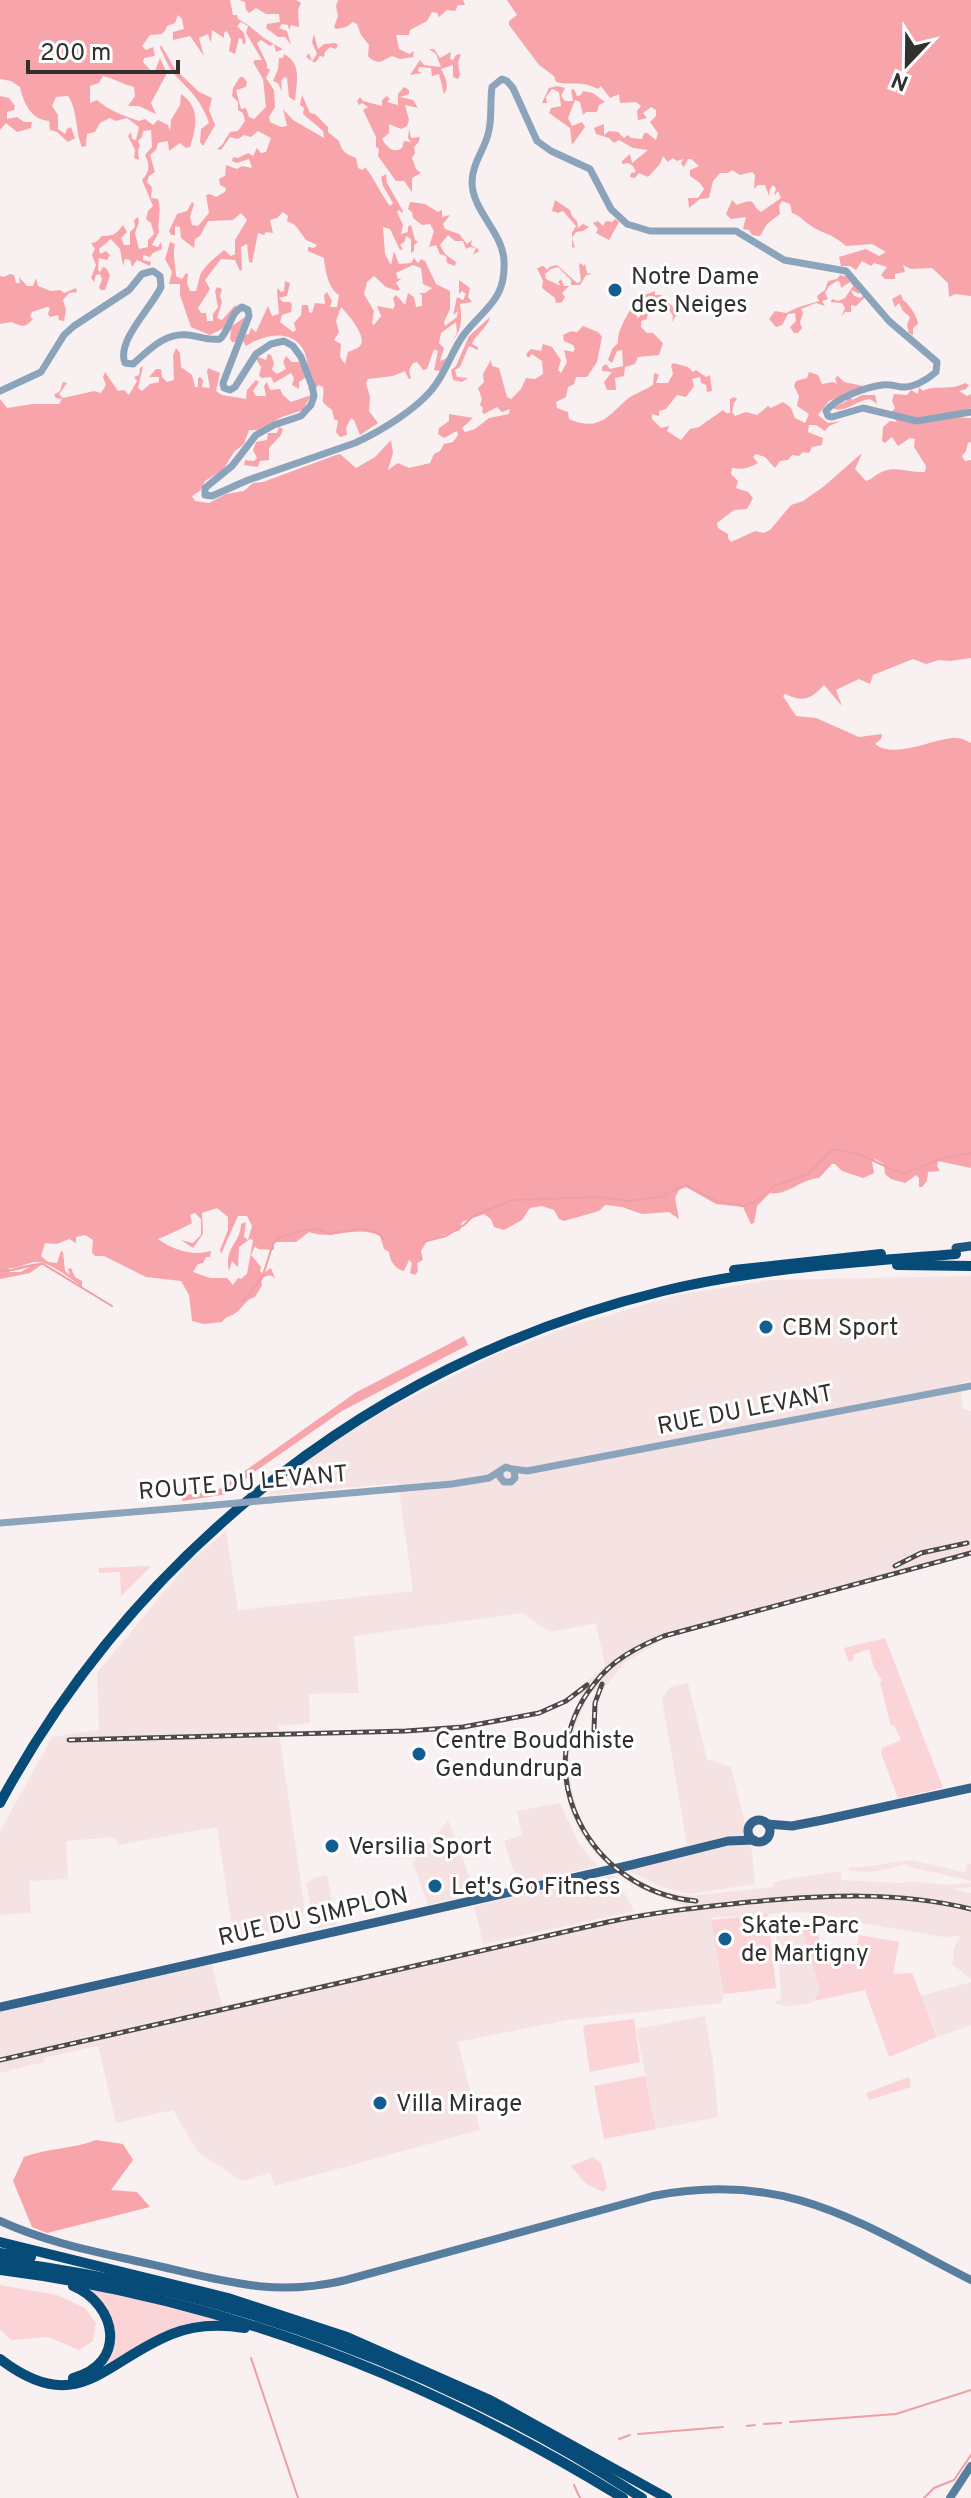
<svg xmlns="http://www.w3.org/2000/svg" width="971" height="2498" viewBox="0 0 971 2498" font-family="Overpass,sans-serif">
	<style>
		.built { fill: #f5e3e4 }
		.green { fill: #fad4d6 }
		.forest { fill: #f7a5ab; fill-rule: evenodd }
		.lines { fill: none; stroke-linecap: round; stroke-linejoin: round }
		.stream { stroke: #f09ea5; stroke-width: 2 }
		.tertiary { stroke: #8ba4bb; stroke-width: 7 }
		.secondary { stroke: #587e9f; stroke-width: 8 }
		.primary { stroke: #33638a; stroke-width: 9 }
		.trunk { stroke: #1d5781; stroke-width: 9 }
		.motorway { stroke: #074b78; stroke-width: 10 }
		.rail-casing { stroke: #4e4a4a; stroke-width: 5 }
		.rail { stroke: #fff; stroke-width: 2; stroke-dasharray: 6; stroke-linecap: butt }
		.tertiary-bridge { stroke: #8ba4bb; stroke-width: 7 }
		.poi-dot { fill: #145d91; stroke: #fff; stroke-width: 3 }
		.labels { text-anchor: middle; stroke-width: 6; stroke-linejoin: round; paint-order: stroke }
		.poi-label { font-size: 24px; fill: #322f2f; stroke: #fff; text-anchor: start }
		.street-label { font-size: 24px; fill: #322f2f; stroke: #fff }
	</style>
	<rect width="100%" height="100%" fill="#f9f0f1"/>
	<g class="built">
		<path d="M 971,1276 L 971,1381 L 960,1383 L 963,1409 L 971,1411 L 971,1555 L 665,1638 L 624,1663 L 604,1689 L 590,1692 L 576,1724 L 569,1754 L 571,1787 L 579,1815 L 588,1834 L 610,1862 L 605,1863 L 596,1855 L 579,1830 L 569,1807 L 563,1769 L 567,1732 L 582,1695 L 571,1696 L 605,1666 L 596,1623 L 550,1632 L 522,1613 L 354,1636 L 359,1693 L 309,1694 L 310,1723 L 278,1726 L 304,1905 L 302,1919 L 294,1926 L 234,1941 L 217,1827 L 118,1845 L 115,1837 L 66,1841 L 68,1879 L 29,1881 L 31,1913 L 0,1915 L 0,1831 L 52,1737 L 99,1730 L 97,1673 L 187,1564 L 226,1531 L 238,1610 L 413,1591 L 398,1483 L 270,1495 L 270,1488 L 333,1442 L 393,1406 L 493,1356 L 568,1327 L 677,1295 L 770,1280 Z"/>
		<path d="M 688,1683 L 707,1759 L 731,1767 L 752,1851 L 755,1884 L 690,1894 L 662,1887 L 629,1871 L 687,1844 L 662,1699 L 670,1687 Z"/>
		<path d="M 560,1803 L 579,1844 L 598,1866 L 518,1885 L 504,1841 L 522,1835 L 517,1811 Z"/>
		<path d="M 448,1820 L 476,1894 L 428,1905 L 413,1863 Z"/>
		<path d="M 911,1860 L 965,1872 L 967,1863 L 971,1864 L 971,1881 L 909,1867 L 907,1864 L 875,1872 L 849,1871 L 849,1867 L 863,1867 Z"/>
		<path d="M 841,1871 L 841,1880 L 900,1883 L 912,1881 L 945,1885 L 971,1883 L 971,1887 L 952,1889 L 971,1893 L 971,1979 L 952,1964 L 954,1949 L 960,1936 L 944,1937 L 849,1921 L 825,1914 L 799,1912 L 711,1918 L 724,1994 L 722,2003 L 568,2020 L 458,2042 L 480,2130 L 275,2186 L 270,2173 L 242,2181 L 198,2152 L 173,2110 L 116,2123 L 98,2046 L 44,2058 L 44,2062 L 0,2073 L 0,2012 L 212,1964 L 222,2006 L 631,1914 L 686,1906 L 644,1891 L 617,1874 L 623,1872 L 656,1889 L 689,1896 L 773,1887 L 774,1882 L 787,1879 Z"/>
		<path d="M 327,1875 L 337,1924 L 315,1929 L 306,1883 L 311,1879 Z"/>
		<path d="M 613,1875 L 635,1911 L 483,1944 L 474,1906 Z"/>
		<path d="M 785,1926 L 802,1928 L 818,1983 L 819,1991 L 811,2003 L 787,2007 L 775,2003 L 781,1998 L 781,1992 L 776,1933 Z"/>
		<path d="M 971,1982 L 971,2025 L 938,2037 L 921,1996 Z"/>
		<path d="M 705,2016 L 713,2062 L 718,2117 L 656,2129 L 636,2029 Z"/>
	</g>
	<g class="green">
		<path d="M 151,1566 L 121,1596 L 120,1572 L 99,1573 L 99,1568 Z"/>
		<path d="M 885,1638 L 943,1788 L 898,1798 L 881,1753 L 882,1748 L 901,1740 L 894,1725 L 891,1726 L 880,1682 L 882,1680 L 874,1668 L 869,1649 L 853,1655 L 854,1660 L 849,1662 L 844,1648 Z"/>
		<path d="M 768,1914 L 776,1988 L 724,1994 L 711,1920 Z"/>
		<path d="M 802,1928 L 818,1930 L 821,1949 L 855,1954 L 859,1935 L 899,1942 L 893,1974 L 912,1973 L 937,2037 L 889,2057 L 865,1990 L 814,2001 L 819,1991 L 818,1983 Z"/>
		<path d="M 634,2019 L 640,2062 L 590,2072 L 583,2028 L 586,2025 Z"/>
		<path d="M 645,2076 L 656,2129 L 604,2139 L 594,2086 Z"/>
		<path d="M 909,2077 L 911,2087 L 869,2100 L 866,2093 Z"/>
		<path d="M 593,2157 L 601,2163 L 607,2188 L 603,2192 L 585,2183 L 571,2166 Z"/>
		<path d="M 0,2285 L 57,2295 L 85,2308 L 96,2323 L 93,2341 L 79,2350 L 48,2337 L 11,2340 L 0,2329 Z"/>
		<path d="M 92,2290 L 113,2293 L 237,2323 L 200,2324 L 95,2371 L 107,2356 L 104,2305 Z"/>
	</g>
	<g class="forest">
		<path d="M 0,0 L 230,0 L 233,15 L 237,15 L 238,19 C 247,24 252,28 259,34 C 269,43 282,47 292,56 L 283,49 L 276,52 L 274,44 L 270,46 L 261,40 L 257,43 L 267,64 L 267,68 L 270,70 L 266,78 L 274,90 L 275,107 L 269,117 L 270,122 L 281,127 L 287,126 L 283,109 L 293,120 L 324,138 L 323,131 L 303,114 L 304,108 L 300,105 L 302,95 L 310,113 L 315,114 L 328,127 L 328,132 L 339,141 C 342,152 346,154 356,158 L 358,168 L 363,170 L 365,167 C 375,179 380,193 390,206 L 393,203 L 383,186 L 381,177 L 386,174 L 387,183 L 403,211 L 402,213 L 399,210 L 397,212 L 403,225 L 401,234 L 408,232 L 408,227 L 411,225 L 415,240 L 418,242 L 414,245 L 414,251 L 411,253 L 411,239 L 406,236 L 405,241 L 400,245 L 403,249 L 400,250 L 390,229 L 383,227 L 385,254 L 391,265 L 394,251 L 399,264 L 411,263 L 414,258 L 418,263 L 421,259 L 425,261 L 436,284 L 450,291 L 450,309 L 444,322 L 445,326 L 457,317 L 458,311 L 453,315 L 457,297 L 463,300 L 466,294 L 462,291 L 459,294 L 459,280 L 470,288 L 468,297 L 472,302 L 460,304 C 462,317 462,331 453,340 L 457,333 L 456,322 L 441,333 L 439,343 L 444,348 L 440,361 L 447,358 L 440,371 L 434,370 L 438,351 L 434,349 L 427,369 L 423,370 L 417,362 L 413,363 L 409,370 L 411,379 L 408,378 L 405,371 L 393,376 L 368,379 L 366,383 L 370,397 L 369,411 L 378,423 L 360,435 L 354,420 L 351,418 L 346,428 L 347,435 L 340,437 L 336,432 L 338,421 L 334,419 L 332,410 C 316,398 326,403 323,387 L 318,385 L 316,389 L 308,389 L 313,379 L 309,369 L 305,372 L 305,378 L 299,382 L 299,389 L 292,385 L 294,378 L 291,373 L 274,383 L 271,377 L 262,378 L 259,376 L 261,367 L 256,359 L 258,357 L 266,360 L 268,354 L 271,355 L 274,363 L 272,370 L 277,374 L 286,369 L 283,362 L 286,356 L 292,362 L 299,362 L 302,369 L 308,368 C 306,330 272,329 246,346 L 243,341 L 232,342 L 230,339 L 231,330 L 224,328 L 210,335 L 191,327 L 180,295 L 180,284 L 169,284 L 172,272 L 165,259 L 170,242 L 175,244 C 172,254 176,265 176,276 L 182,279 L 186,273 L 188,274 L 187,283 L 190,291 L 196,291 C 198,285 199,275 203,270 C 208,263 217,256 224,250 L 231,256 L 235,254 L 235,240 L 247,220 L 241,213 L 233,220 L 208,221 L 200,236 L 195,239 L 194,248 L 181,238 L 180,227 L 175,226 L 175,235 L 171,235 L 169,231 L 177,214 L 187,211 L 192,202 L 194,204 L 190,217 L 192,225 L 198,226 L 209,213 L 206,195 L 210,194 L 216,197 L 225,192 L 226,188 L 220,185 L 219,179 L 225,176 L 226,165 L 237,169 L 242,166 L 252,168 L 249,159 L 237,163 L 232,161 L 233,157 L 238,158 L 248,153 L 253,156 L 257,148 L 261,153 L 266,152 L 271,138 L 258,131 L 251,137 L 244,135 L 238,139 L 230,137 L 221,150 L 217,149 L 222,145 L 230,132 L 238,131 L 245,121 L 243,113 L 238,110 L 238,102 L 232,96 L 233,88 L 240,77 L 243,77 L 247,82 L 246,87 L 236,90 L 241,109 L 246,108 L 249,117 L 254,119 L 266,107 L 263,79 L 253,62 L 255,60 L 262,60 L 246,33 L 248,26 L 241,22 L 237,26 L 244,33 L 246,42 L 243,45 L 242,39 L 239,38 L 235,54 L 229,51 L 231,39 L 227,31 L 224,33 L 224,38 L 212,30 L 211,43 L 208,34 L 199,38 L 204,56 L 190,36 L 173,40 L 173,32 L 184,29 L 182,19 L 178,15 L 175,23 L 167,26 C 164,36 160,34 150,35 L 142,46 L 146,50 L 153,47 L 155,56 L 144,58 L 143,62 L 154,74 L 160,58 L 167,73 L 151,103 L 156,114 L 139,106 L 128,106 L 135,96 L 134,87 C 122,84 115,79 103,76 L 99,83 L 90,86 L 90,103 L 97,100 C 108,110 124,116 139,121 L 145,119 L 153,125 L 158,120 L 168,125 L 170,131 L 171,120 L 180,105 L 181,94 C 200,107 197,126 190,147 L 186,148 L 180,143 L 169,151 L 168,141 L 158,143 L 156,150 L 150,155 L 155,172 L 149,176 L 147,182 L 152,187 L 151,198 L 158,199 C 162,211 157,220 159,232 L 152,245 L 158,247 L 161,242 L 162,249 L 153,253 L 150,257 L 143,255 L 143,260 L 151,262 L 150,266 L 137,260 L 132,267 L 130,260 L 125,259 L 123,266 L 120,249 L 111,239 L 99,249 L 100,254 L 106,251 L 110,255 L 107,260 L 99,258 L 98,270 L 100,272 L 103,267 L 106,268 L 110,275 L 105,290 L 101,290 L 99,288 L 102,279 L 100,274 L 96,275 L 94,282 L 91,278 L 96,265 L 92,255 L 95,249 L 91,243 L 96,242 L 102,236 C 114,236 116,234 123,225 L 127,232 L 121,238 L 124,245 L 130,245 L 130,232 L 135,227 L 134,220 L 138,217 L 139,222 L 135,233 L 139,249 L 148,247 L 148,240 L 154,234 L 151,223 L 146,219 L 148,211 L 153,206 L 142,180 C 150,172 150,165 145,155 L 152,147 L 151,130 L 143,131 L 142,137 L 138,141 L 140,146 L 138,150 L 139,160 L 134,158 L 135,150 L 128,136 L 131,132 L 132,139 L 136,140 L 139,127 L 127,118 L 116,121 L 110,118 L 100,123 L 95,132 L 87,134 L 86,146 L 82,147 C 75,131 78,111 68,96 L 56,97 L 52,106 L 58,115 L 58,129 L 65,134 L 67,129 L 71,127 L 75,138 L 68,142 L 57,132 L 50,130 L 49,121 C 31,120 23,102 20,87 L 11,81 L 0,79 ZM 283,212 L 288,216 L 287,221 L 295,225 L 306,240 L 317,245 L 314,248 L 308,247 L 308,251 L 324,258 C 325,270 328,288 339,295 L 337,307 L 330,307 L 332,301 L 327,292 L 324,295 L 325,304 L 315,303 L 312,313 L 309,312 L 308,305 L 302,305 L 301,315 L 294,323 L 296,330 L 293,332 L 280,322 L 282,315 L 291,312 L 292,304 L 290,302 L 283,302 L 279,298 L 287,296 L 290,283 L 285,281 L 284,291 L 281,292 L 278,288 L 277,291 L 279,314 L 272,316 L 268,306 L 256,332 L 251,328 L 249,334 L 241,335 L 245,317 L 232,326 L 236,304 L 222,320 L 217,318 L 222,302 L 220,296 L 222,289 L 217,287 L 215,291 L 218,307 L 213,314 L 213,321 L 207,321 L 206,313 L 201,313 L 198,308 L 210,289 L 205,280 L 221,259 L 235,260 L 240,271 L 242,270 L 241,247 L 247,244 L 249,262 L 252,263 L 258,233 L 264,235 L 266,232 L 273,233 L 270,220 L 277,218 ZM 413,265 L 421,268 L 423,284 L 432,288 L 425,293 L 419,293 L 422,295 L 422,306 L 416,307 L 414,297 L 408,293 L 405,305 L 396,295 L 393,298 L 395,305 L 393,309 L 377,306 L 381,316 L 374,325 L 372,323 L 374,311 L 364,294 L 367,282 L 374,276 L 386,287 L 398,291 L 400,289 L 396,283 L 402,278 L 398,279 L 396,273 ZM 341,307 C 347,313 368,337 360,346 C 357,349 352,350 348,352 L 345,364 L 340,357 L 341,344 L 334,340 L 339,332 L 336,321 Z"/>
		<path d="M 239,0 L 296,0 L 301,3 L 298,10 L 299,27 L 291,25 L 289,30 L 288,25 L 282,24 L 279,28 L 287,31 L 291,45 L 285,37 L 278,37 L 266,28 L 267,24 L 280,22 L 279,14 L 266,14 L 256,8 L 249,13 L 246,10 L 245,2 Z"/>
		<path d="M 338,0 L 463,0 L 465,5 L 458,5 L 455,11 L 447,10 L 439,17 L 437,13 L 432,12 L 427,21 L 410,30 L 409,35 L 396,35 L 399,49 L 409,54 L 414,51 L 413,57 L 400,59 L 392,56 C 382,61 378,66 368,56 L 369,45 L 361,35 L 357,24 L 353,22 L 346,27 L 336,29 L 334,27 L 338,16 L 336,6 Z"/>
		<path d="M 507,0 L 971,0 L 971,296 L 955,294 L 949,297 L 948,283 L 932,268 L 911,269 L 903,265 L 905,272 L 895,274 L 895,279 L 885,279 L 881,275 L 887,267 L 874,263 L 871,266 L 862,261 L 856,270 L 850,266 L 841,266 L 839,257 L 866,249 L 879,256 L 886,252 L 872,244 L 846,246 C 830,232 824,235 810,225 C 803,221 801,216 792,213 L 790,204 L 782,201 L 779,206 L 780,214 L 767,224 L 760,236 L 752,235 L 749,230 L 743,229 L 746,217 L 731,219 L 726,214 L 732,200 L 737,205 C 758,196 750,205 761,212 L 781,198 L 778,191 L 774,196 L 776,188 L 773,185 L 770,189 L 769,196 L 765,185 L 758,185 L 754,189 L 755,175 L 752,172 L 740,175 L 732,170 L 728,173 L 720,173 L 713,181 L 709,198 L 700,199 L 689,208 L 688,198 L 698,198 L 704,189 L 700,183 L 690,176 L 690,170 L 699,166 L 691,159 L 688,159 L 684,167 L 681,164 L 683,159 L 677,161 L 673,158 L 668,162 L 663,156 L 660,164 L 648,177 L 639,173 L 635,178 L 630,177 L 631,173 L 636,172 L 633,166 L 628,163 L 622,164 L 622,161 L 630,154 L 632,163 L 648,150 L 633,148 L 619,140 L 614,143 L 609,138 L 596,134 L 594,128 L 604,124 L 604,135 L 609,131 L 618,132 L 624,138 L 628,135 L 631,138 L 642,139 L 644,133 L 647,133 L 656,140 L 658,133 L 650,122 L 656,116 L 656,110 L 651,107 L 643,113 L 647,118 L 638,120 L 637,111 L 641,106 L 636,102 L 620,103 L 619,94 L 610,98 L 601,86 L 598,89 C 579,80 574,86 556,82 L 554,76 L 539,65 L 509,25 L 509,21 L 517,15 Z"/>
		<path d="M 314,34 L 318,49 L 324,44 L 335,43 L 338,45 L 336,49 L 330,47 L 325,52 L 324,57 L 320,56 L 315,63 L 306,57 L 309,53 L 312,61 L 317,54 L 312,42 Z"/>
		<path d="M 161,45 L 175,69 L 199,92 L 212,98 L 209,110 L 215,125 L 203,146 L 200,142 L 201,129 L 209,123 C 202,102 191,91 177,77 C 169,70 165,57 160,48 Z"/>
		<path d="M 429,49 L 434,49 L 440,58 L 451,52 L 450,59 L 453,60 L 456,55 L 461,54 L 458,63 L 460,75 L 458,79 L 453,77 L 453,65 L 441,69 C 445,76 450,86 444,94 L 439,74 L 432,76 L 431,68 L 419,67 L 418,71 L 422,73 L 410,75 L 420,60 L 424,65 L 441,67 L 436,54 Z"/>
		<path d="M 284,54 C 303,64 296,84 295,101 L 289,97 L 287,78 L 284,77 L 281,81 L 282,92 L 278,83 L 273,81 L 278,69 L 279,58 L 283,58 Z"/>
		<path d="M 557,86 L 565,88 L 561,96 L 565,101 L 573,101 L 571,90 L 574,89 L 577,96 L 581,95 L 583,91 L 593,93 L 605,102 L 599,105 L 597,112 L 586,112 L 583,115 L 580,102 L 575,100 L 568,118 L 572,126 L 582,122 L 585,127 L 572,145 L 570,128 L 549,113 L 551,108 L 561,106 L 559,92 L 552,89 L 546,97 L 547,103 L 542,103 L 549,88 Z"/>
		<path d="M 404,87 L 409,90 L 409,94 L 400,97 L 413,100 L 418,108 L 405,105 L 409,120 L 407,126 L 401,129 L 389,124 L 389,133 L 382,139 C 387,147 393,154 402,148 L 404,141 L 411,142 L 408,138 L 409,129 L 411,138 L 420,137 L 418,143 L 414,147 L 415,153 L 412,158 L 416,169 L 421,173 L 412,178 L 412,192 L 404,181 L 396,181 L 378,156 L 379,149 L 376,147 L 376,137 L 363,110 L 368,107 L 362,103 L 359,105 L 357,101 L 360,97 L 363,101 L 382,106 L 382,100 L 387,96 L 390,99 L 387,102 L 398,105 L 398,94 Z"/>
		<path d="M 0,96 L 9,98 L 15,106 L 14,110 L 7,112 L 7,119 L 17,117 L 24,122 L 32,122 L 31,128 L 17,132 L 6,123 L 0,130 Z"/>
		<path d="M 555,200 L 570,210 L 572,216 L 577,221 L 578,228 L 583,224 L 589,227 L 583,231 L 576,232 L 572,238 L 575,248 L 572,247 L 572,233 L 576,226 L 563,211 L 558,213 L 552,211 Z"/>
		<path d="M 410,202 L 425,204 L 438,212 L 442,210 L 442,217 L 450,215 L 443,224 L 445,229 L 459,234 L 467,244 L 472,240 L 471,245 L 478,249 L 479,251 L 473,255 L 476,248 L 470,247 L 466,249 L 463,241 L 455,241 L 448,235 L 440,245 L 445,254 L 456,262 L 455,266 L 447,263 L 446,256 L 440,254 L 436,245 L 429,247 L 434,231 L 430,224 L 422,225 L 413,218 L 412,212 L 408,209 Z"/>
		<path d="M 615,219 L 619,222 L 609,240 L 596,233 L 598,229 L 593,223 L 598,221 L 603,226 L 606,221 L 612,222 Z"/>
		<path d="M 581,263 L 583,266 L 585,264 L 587,273 L 593,274 L 586,275 L 580,285 L 571,285 L 571,280 L 558,267 L 551,269 L 545,274 L 546,279 L 561,286 L 558,282 L 561,279 L 564,286 L 569,286 L 562,293 L 565,297 L 562,302 L 556,303 L 555,298 L 542,288 L 543,281 L 537,268 L 543,266 L 548,270 L 549,267 L 557,265 L 577,283 L 581,281 L 579,265 Z"/>
		<path d="M 10,274 L 14,275 L 16,283 L 20,283 L 19,277 L 27,286 L 33,286 L 36,278 L 38,286 L 51,291 L 60,290 L 64,293 L 76,288 L 77,292 L 69,293 L 63,300 L 66,310 L 64,321 L 59,320 L 58,315 L 50,317 L 48,314 L 50,308 L 47,307 L 32,312 L 30,317 L 33,319 C 24,329 22,326 11,322 L 0,324 L 0,276 L 4,277 Z"/>
		<path d="M 840,275 L 848,277 L 860,291 L 859,294 L 851,290 L 854,296 L 861,298 L 863,295 L 865,297 L 856,306 L 851,305 L 851,312 L 845,312 L 841,317 L 845,308 L 842,303 L 831,302 L 832,299 L 838,301 L 845,298 L 853,286 L 850,282 L 841,288 L 840,282 L 837,281 L 829,286 L 825,293 L 828,299 L 822,301 L 825,306 L 816,303 L 801,309 L 803,313 L 800,323 L 802,328 L 798,333 L 794,333 L 790,327 L 796,321 L 795,313 L 788,314 L 782,325 L 776,327 L 769,319 L 775,311 L 786,313 L 799,307 L 819,301 L 817,296 L 825,290 L 828,281 L 837,279 Z"/>
		<path d="M 655,291 L 655,295 L 661,295 L 678,312 L 672,322 L 673,316 L 668,308 L 658,308 L 656,303 L 647,299 L 636,315 L 638,318 L 644,311 L 648,312 L 647,319 L 641,321 L 641,327 L 647,333 L 653,333 L 663,343 L 659,355 L 638,357 L 635,364 L 625,367 L 624,376 L 615,378 L 616,390 L 607,390 L 604,382 L 612,372 L 602,371 L 602,367 L 606,364 L 610,369 L 623,366 L 622,350 L 617,351 L 612,363 L 608,360 L 612,349 L 618,343 C 616,332 632,302 644,296 C 647,293 651,293 655,291 Z"/>
		<path d="M 901,294 L 903,300 C 909,303 918,318 918,324 L 913,328 L 913,335 L 909,333 L 907,325 L 910,317 L 903,311 L 899,303 L 895,307 L 892,299 Z"/>
		<path d="M 490,317 C 489,326 476,334 472,344 L 478,347 L 478,350 L 469,346 L 460,367 L 455,370 L 457,377 L 468,378 L 462,382 L 453,380 L 451,370 L 456,366 L 469,336 Z"/>
		<path d="M 583,326 L 598,332 L 602,337 L 597,362 L 587,377 L 576,377 L 574,384 L 568,387 L 566,397 L 556,402 L 557,408 L 568,412 L 569,419 C 597,431 606,419 625,401 C 632,394 644,391 653,385 L 654,373 L 659,375 L 656,383 L 668,383 L 673,374 L 671,366 L 673,363 L 688,367 L 693,372 L 696,370 L 706,377 L 710,375 L 712,391 L 707,392 L 706,385 L 701,383 L 700,377 L 692,379 L 694,386 L 686,397 L 677,395 L 666,409 L 659,411 L 659,416 L 652,414 L 652,419 L 661,428 L 669,426 L 667,431 L 681,440 L 690,429 L 699,427 L 723,410 L 726,413 L 730,413 L 730,399 L 734,397 L 737,399 L 734,403 L 732,412 L 735,416 L 746,412 L 757,415 L 768,406 L 771,408 L 783,402 L 791,408 L 795,418 L 805,423 L 809,414 L 797,406 L 799,396 L 794,386 L 796,381 L 807,378 L 809,372 L 818,375 L 822,384 L 833,382 L 837,384 L 835,378 L 838,376 L 844,382 L 863,386 L 850,394 L 852,400 L 862,395 L 875,395 L 877,404 L 870,399 C 856,400 846,414 832,408 L 847,401 L 845,395 L 829,401 L 818,415 L 828,423 L 841,421 L 829,426 L 825,431 L 816,425 L 809,425 L 808,432 L 823,438 L 822,445 L 812,447 L 809,453 L 803,452 L 799,456 L 792,455 L 788,460 L 780,461 L 775,468 L 765,457 L 756,454 L 753,457 L 758,463 C 749,468 742,470 732,468 L 731,474 L 738,481 L 736,488 L 748,492 L 753,498 L 747,509 L 734,510 L 717,523 L 718,528 L 728,534 L 728,538 L 731,542 L 755,531 L 764,533 L 770,530 L 791,505 L 803,501 L 823,487 L 862,453 L 855,469 L 866,481 C 873,479 877,473 884,471 C 897,466 911,473 925,472 L 926,466 L 914,447 L 915,439 L 910,438 L 898,446 L 892,437 L 885,443 L 882,441 L 883,427 L 890,421 L 897,422 L 891,413 L 895,408 L 892,401 L 894,394 L 907,395 L 911,390 L 918,394 L 919,387 L 923,391 C 936,384 952,391 965,383 L 969,385 L 966,389 L 959,391 L 967,396 L 971,394 L 971,408 L 957,412 L 956,417 L 971,418 L 971,442 L 968,443 L 966,451 L 962,456 L 965,461 L 971,460 L 971,658 L 950,661 L 939,660 L 926,664 L 913,659 L 873,675 L 870,684 L 859,679 L 836,690 L 842,706 L 824,685 C 811,699 803,703 785,694 L 783,696 L 796,716 L 816,718 L 859,737 L 882,734 L 881,739 L 875,744 C 895,759 930,740 952,738 C 959,737 965,740 971,743 L 971,1168 L 938,1161 L 937,1166 L 940,1171 L 928,1172 L 927,1181 L 922,1187 L 919,1187 L 919,1178 L 916,1175 L 905,1183 L 891,1179 L 885,1174 L 884,1164 L 875,1159 L 872,1162 L 874,1173 L 863,1178 L 842,1171 L 835,1164 L 832,1164 L 819,1178 C 801,1179 787,1196 770,1193 L 757,1206 L 754,1223 L 751,1224 L 743,1207 L 716,1204 L 686,1187 L 679,1190 L 675,1198 L 679,1219 L 669,1212 L 642,1214 L 622,1207 L 605,1205 L 599,1211 L 564,1221 L 559,1219 L 554,1210 L 542,1206 L 530,1208 L 522,1220 L 504,1230 L 494,1227 L 491,1219 L 484,1214 L 462,1222 L 460,1230 L 427,1241 L 421,1251 L 423,1260 L 417,1263 L 418,1271 L 415,1275 L 410,1273 L 412,1263 L 409,1260 L 404,1271 C 396,1270 389,1260 389,1252 L 384,1249 L 380,1236 C 356,1224 333,1241 309,1232 L 296,1242 L 274,1242 L 274,1250 L 258,1249 L 255,1246 L 251,1255 L 261,1267 L 260,1271 L 263,1274 L 271,1268 L 275,1278 L 270,1275 L 261,1278 L 262,1285 L 255,1297 C 245,1300 244,1306 237,1312 C 231,1317 227,1315 222,1322 L 204,1324 L 192,1321 L 189,1295 L 181,1281 L 146,1277 L 104,1256 L 95,1256 L 92,1253 L 93,1240 L 85,1235 L 76,1237 L 76,1243 L 69,1239 L 57,1244 L 45,1243 L 41,1256 L 48,1262 L 57,1263 L 61,1251 L 63,1252 L 65,1271 L 70,1275 L 68,1269 L 71,1268 L 75,1277 L 82,1281 L 82,1287 C 71,1279 50,1261 35,1262 C 26,1263 19,1269 9,1268 L 10,1272 L 21,1272 L 32,1265 L 41,1265 L 30,1273 L 0,1279 L 0,399 L 7,408 L 33,404 L 59,404 L 62,399 L 56,398 L 54,395 L 60,391 L 63,382 L 67,383 L 59,394 L 63,398 L 94,391 L 101,393 L 106,385 L 103,377 L 105,372 L 118,391 L 124,390 L 129,395 L 137,381 L 134,377 L 139,375 L 140,368 L 143,366 L 138,388 L 142,391 L 150,384 L 159,382 L 159,377 L 149,377 L 156,369 L 161,369 L 162,377 L 167,382 L 174,380 L 173,355 L 176,348 L 180,353 L 181,367 L 192,375 L 195,387 L 198,387 L 198,378 L 200,377 L 203,380 L 202,387 L 210,388 L 207,371 L 208,368 L 220,373 L 216,391 L 222,395 L 246,399 L 247,390 L 256,380 L 259,382 L 253,391 L 256,396 L 266,396 L 264,386 L 267,382 L 270,390 L 280,389 L 283,395 L 291,402 L 311,395 L 303,410 L 282,417 L 258,430 L 249,430 L 244,444 L 234,452 L 223,470 L 205,481 L 200,491 L 192,496 L 195,501 L 209,503 L 226,494 L 244,491 L 253,483 L 263,482 L 336,455 L 340,454 L 356,468 L 375,457 L 391,440 L 393,453 L 388,470 L 398,463 L 409,468 L 430,463 L 434,454 L 440,451 L 444,444 L 453,442 L 458,435 L 457,431 L 444,438 L 438,434 L 439,428 L 449,421 L 449,414 L 473,418 L 462,428 L 465,432 L 475,429 L 489,418 L 509,414 L 510,409 L 502,412 L 497,407 L 484,414 L 482,412 L 483,408 L 480,405 L 482,399 L 478,388 L 484,382 L 483,374 L 491,360 L 492,366 L 499,368 L 507,397 L 511,399 L 521,389 L 526,378 L 535,379 L 543,374 L 542,361 L 532,354 L 528,358 L 526,354 L 531,349 L 541,351 L 543,344 L 552,347 L 561,360 L 558,370 L 561,373 L 567,362 L 564,350 L 573,352 L 575,349 L 573,345 L 564,341 L 563,335 L 571,331 L 577,332 ZM 217,1208 L 228,1217 L 228,1230 L 220,1250 L 221,1254 L 238,1216 L 247,1216 L 252,1226 L 248,1240 L 244,1237 L 246,1222 L 241,1224 C 240,1245 224,1246 229,1271 L 232,1261 L 238,1267 L 239,1247 L 250,1239 L 253,1240 L 247,1274 L 241,1279 L 238,1278 L 233,1285 L 227,1278 L 210,1278 L 193,1272 L 198,1264 L 203,1263 L 206,1257 L 210,1257 L 211,1251 C 193,1256 175,1251 158,1239 C 168,1235 181,1229 192,1223 L 190,1215 L 195,1213 L 201,1219 L 201,1235 L 193,1243 L 181,1240 L 193,1248 L 203,1234 L 202,1213 Z"/>
		<path d="M 279,427 L 283,429 L 281,435 L 269,448 L 269,460 L 260,461 L 258,467 L 244,465 L 245,460 L 254,461 L 257,458 L 253,450 L 256,442 L 267,440 L 268,433 L 277,433 Z"/>
		<path d="M 464,1336 L 468,1345 L 342,1411 L 253,1473 L 228,1494 L 182,1501 L 182,1495 L 215,1492 L 355,1393 Z"/>
		<path d="M 96,2140 L 123,2144 L 133,2160 L 111,2190 L 137,2192 L 150,2207 L 47,2233 L 32,2227 L 13,2181 L 24,2157 C 48,2148 73,2149 96,2140 Z"/>
	</g>
	<g class="lines">
		<g class="stream">
			<path d="M 672,1191 L 686,1185 L 716,1201 L 744,1206 L 755,1202 L 774,1186 L 808,1174 L 832,1150 C 858,1149 880,1166 904,1174 L 943,1158 L 971,1153"/>
			<path d="M 423,1242 L 446,1236 L 464,1225 L 473,1216 L 512,1200 L 600,1197 L 630,1201 L 663,1196 L 669,1193"/>
			<path d="M 0,1271 C 16,1272 28,1263 43,1264 L 112,1306"/>
			<path d="M 242,1302 L 262,1278 L 273,1244 L 278,1238 L 305,1230 L 316,1229 L 330,1234 L 361,1228 L 377,1232 L 385,1240"/>
			<path d="M 251,2358 L 298,2498"/>
			<path d="M 790,2422 L 896,2414 L 971,2390"/>
			<path d="M 764,2424 L 781,2423"/>
			<path d="M 747,2426 L 755,2425"/>
			<path d="M 638,2434 L 723,2427"/>
			<path d="M 619,2439 L 630,2435"/>
			<path d="M 574,2485 L 580,2498"/>
			<path d="M 924,2498 L 934,2488 L 954,2480 L 971,2455"/>
		</g>
		<g class="tertiary">
			<path d="M 0,391 L 41,372 L 64,335 L 74,326 L 129,290 L 142,274 L 153,271 L 160,276 L 161,287 C 152,307 116,341 125,363 L 133,364 C 149,350 165,332 188,335 C 199,336 208,341 220,339 C 230,330 230,313 242,307 L 248,310 L 249,316 L 223,383 L 224,388 L 230,390 L 235,387 L 256,354 L 271,344 L 284,341 L 293,346 L 301,357 L 312,386 L 314,396 L 311,405 L 301,416 L 274,425 L 256,435 L 232,466 L 205,488 L 205,495 L 212,496 L 248,480 L 355,443 C 381,431 423,406 438,381 C 448,366 454,347 465,333 C 486,307 506,299 504,261 C 503,232 472,211 472,182 C 472,163 486,148 489,130 C 492,116 490,101 492,87 L 502,79 L 507,81 L 513,88 L 537,141 L 551,151 L 590,169 L 611,209 L 627,224 L 650,231 L 736,231 L 784,260 L 846,271 L 889,321 L 937,362 L 936,372 C 927,380 913,388 901,387 C 895,386 889,384 882,385 C 866,387 836,398 826,411 L 828,416 L 832,417 L 863,408 L 917,421 L 971,412"/>
			<path d="M 513,1469 L 527,1471 L 971,1386"/>
			<path d="M 270,1500 L 452,1484 L 489,1478 L 506,1467 L 514,1470 L 515,1478 L 511,1482 L 504,1482 L 500,1477 L 500,1472"/>
			<path d="M 0,1523 L 205,1506"/>
		</g>
		<g class="secondary">
			<path d="M 0,2221 C 46,2242 92,2251 141,2262 C 214,2278 271,2299 346,2280 L 653,2196 C 786,2170 858,2222 971,2280"/>
			<path d="M 950,2498 L 971,2466"/>
		</g>
		<g class="primary">
			<circle cx="759" cy="1831" r="11"/>
			<path d="M 767,1824 L 792,1826 L 823,1820 L 971,1788"/>
			<path d="M 0,2007 L 631,1865 L 728,1841 L 754,1840"/>
		</g>
		<path class="trunk" d="M 956,1248 L 971,1246"/>
		<g class="motorway">
			<path d="M 897,1265 L 971,1266"/>
			<path d="M 734,1270 L 881,1254"/>
			<path d="M 0,1803 C 139,1547 379,1360 663,1291 C 758,1268 859,1262 956,1254"/>
			<path d="M 0,2242 L 228,2298 L 347,2337 L 490,2400 L 667,2498"/>
			<path d="M 0,2253 L 31,2257"/>
			<path d="M 0,2261 C 229,2289 449,2372 642,2498"/>
			<path d="M 0,2270 C 223,2298 432,2380 623,2498"/>
			<path d="M 73,2286 C 118,2305 127,2364 73,2378"/>
			<path d="M 0,2359 C 78,2419 104,2361 172,2334 C 196,2324 220,2324 245,2328"/>
		</g>
		<g class="rail-casing">
			<g id="rail">
				<path d="M 895,1566 L 921,1553 L 967,1543"/>
				<path d="M 594,1730 L 595,1703 L 602,1684"/>
				<path d="M 69,1740 L 406,1731 L 463,1727 L 539,1713 L 566,1701 L 587,1685"/>
				<path d="M 696,1901 C 591,1892 524,1772 594,1684 C 612,1660 637,1647 664,1636 L 971,1553"/>
				<path d="M 0,2060 L 608,1922 C 655,1912 702,1907 749,1902 C 825,1895 897,1891 971,1909"/>
			</g>
		</g>
		<use href="#rail" class="rail"/>
		<path class="tertiary-bridge" d="M 205,1506 L 270,1500"/>
	</g>
	<g class="poi-dot">
		<circle cx="615" cy="290" r="8"/>
		<circle cx="766" cy="1327" r="8"/>
		<circle cx="419" cy="1754" r="8"/>
		<circle cx="332" cy="1846" r="8"/>
		<circle cx="435" cy="1886" r="8"/>
		<circle cx="725" cy="1939" r="8"/>
		<circle cx="380" cy="2103" r="8"/>
	</g>
	<g class="labels">
		<g class="poi-label">
			<text x="631" y="284">Notre Dame<tspan x="631" dy="28">des Neiges</tspan></text>
			<text x="782" y="1335">CBM Sport</text>
			<text x="435" y="1748">Centre Bouddhiste<tspan x="435" dy="28">Gendundrupa</tspan></text>
			<text x="348" y="1854">Versilia Sport</text>
			<text x="451" y="1894">Let's Go Fitness</text>
			<text x="741" y="1933">Skate-Parc<tspan x="741" dy="28">de Martigny</tspan></text>
			<text x="396" y="2111">Villa Mirage</text>
		</g>
		<g class="street-label">
			<text transform="translate(745 1409) rotate(-11)" y="8">RUE DU LEVANT</text>
			<text transform="translate(243 1482) rotate(-5)" y="8">ROUTE DU LEVANT</text>
			<text transform="translate(313 1916) rotate(-13)" y="8">RUE DU SIMPLON</text>
		</g>
	</g>
	<g transform="translate(907 64) rotate(202)" stroke="#ffffff" stroke-width="6" paint-order="stroke">
	<path d="M0-6L14 30L0 20L-14 30Z" fill="#322f2f"/>
	<text y="-12" font-size="22" font-weight="bold" text-anchor="middle" fill="#322f2f">N</text>
	</g>
	<path d="M28 60v12h150v-12" fill="none" stroke="#322f2f" stroke-width="4"/>
	<text x="40" y="60" font-size="24" fill="#322f2f" stroke="#ffffff" stroke-width="6" paint-order="stroke">200 m</text>
</svg>
